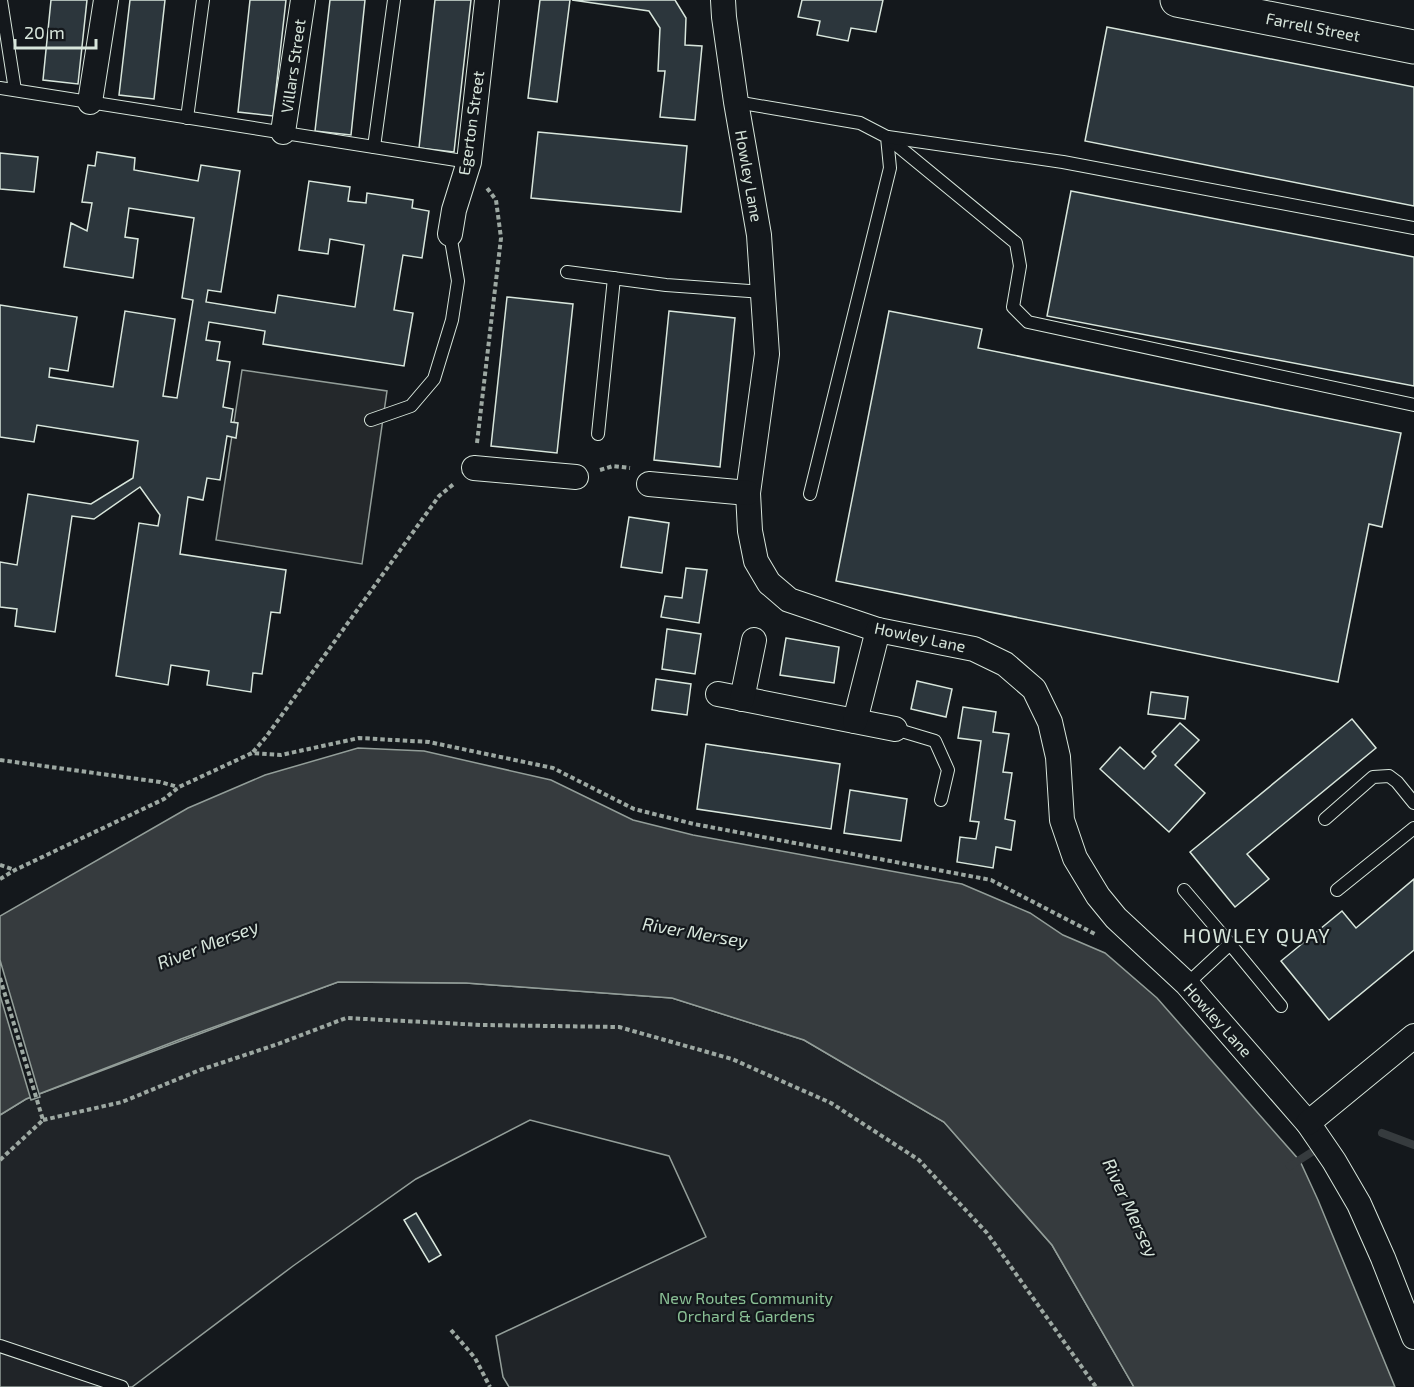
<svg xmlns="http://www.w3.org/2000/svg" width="1414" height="1387" viewBox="0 0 1414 1387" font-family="'Exo 2',sans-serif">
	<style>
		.green { fill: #202428; stroke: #939e99; stroke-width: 1.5 }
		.parking { fill: #24282b; stroke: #939e99; stroke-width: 1.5 }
		.water { fill: #363b3e; stroke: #939e99; stroke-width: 1.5 }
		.pier { fill: #14181c; stroke: #939e99; stroke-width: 1.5 }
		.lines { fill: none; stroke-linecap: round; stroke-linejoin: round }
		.stream { stroke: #363b3e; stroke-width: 8 }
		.building { fill: #2c363c; stroke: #d8e6dc; stroke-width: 1.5 }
		.lane-casing { stroke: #d8e6dc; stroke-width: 14 }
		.street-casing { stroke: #d8e6dc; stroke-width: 26 }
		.secondary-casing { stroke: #d8e6dc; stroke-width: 35 }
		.path { stroke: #9da8a2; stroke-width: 4; stroke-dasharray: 4.5 3; stroke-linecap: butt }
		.lane { stroke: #14181c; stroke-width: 12 }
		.street { stroke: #14181c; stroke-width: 24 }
		.secondary { stroke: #14181c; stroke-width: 33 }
		.labels { text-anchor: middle; stroke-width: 4.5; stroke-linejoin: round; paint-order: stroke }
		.street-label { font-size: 16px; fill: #d8e6dc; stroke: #14181c }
		.park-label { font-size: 16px; fill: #8ac095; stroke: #14181c }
		.water-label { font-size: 18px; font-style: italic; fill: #d8e6dc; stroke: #14181c }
		.quarter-label { font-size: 20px; letter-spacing: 1.5px; fill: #d8e6dc; stroke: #14181c }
	</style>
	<rect width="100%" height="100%" fill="#14181c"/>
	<path class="green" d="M 338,982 L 466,983 L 672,998 L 804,1040 L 944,1122 L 1052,1245 L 1134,1387 L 509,1387 L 503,1377 L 496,1336 L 706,1237 L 669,1156 L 530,1120 L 416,1179 L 293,1266 L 132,1387 L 0,1387 L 0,1115 L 26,1099 Z"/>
	<path class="parking" d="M 242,370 L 387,391 L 362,564 L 216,540 Z"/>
	<path class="water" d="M 358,748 L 424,751 L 551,780 L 633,820 L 693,835 L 962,884 L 1030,913 L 1063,935 L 1105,953 L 1157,998 L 1300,1161 L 1318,1200 L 1395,1387 L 1134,1387 L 1052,1245 L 944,1122 L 804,1040 L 672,998 L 466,983 L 338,982 L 181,1039 L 26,1099 L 0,1115 L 0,916 L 188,808 L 265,775 Z"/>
	<path class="pier" d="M 0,960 L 40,1097 L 31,1100 L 0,995 Z"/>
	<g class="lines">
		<g class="stream">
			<path d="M 1382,1133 L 1414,1145"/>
			<path d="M 1290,1166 L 1312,1152"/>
		</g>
	</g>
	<g class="building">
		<path d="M 51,0 L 87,0 L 78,84 L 43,80 Z"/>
		<path d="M 130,0 L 165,0 L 154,99 L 119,95 Z"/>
		<path d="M 250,0 L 286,0 L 273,116 L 238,112 Z"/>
		<path d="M 330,0 L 365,0 L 351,135 L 315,131 Z"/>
		<path d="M 435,0 L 471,0 L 454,152 L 419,148 Z"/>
		<path d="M 540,0 L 570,0 L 557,102 L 528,98 Z"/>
		<path d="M 572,0 L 675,0 L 686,18 L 685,45 L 702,46 L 695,120 L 660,117 L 665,71 L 658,71 L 660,28 L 649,11 Z"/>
		<path d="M 802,0 L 883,0 L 876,32 L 851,28 L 848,41 L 817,35 L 820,21 L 798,17 Z"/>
		<path d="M 1107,27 L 1414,87 L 1414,206 L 1085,141 Z"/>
		<path d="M 538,132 L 687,146 L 681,212 L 531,198 Z"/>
		<path d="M 97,152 L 135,158 L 134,170 L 198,181 L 201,165 L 240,171 L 221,292 L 208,290 L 206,302 L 275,313 L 278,295 L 355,307 L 364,245 L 330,239 L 328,254 L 299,250 L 309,181 L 350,187 L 348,201 L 366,203 L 367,193 L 413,200 L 412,208 L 429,211 L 422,258 L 403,255 L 394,310 L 413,313 L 404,366 L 263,344 L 265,331 L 209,322 L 206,340 L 220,342 L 217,360 L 230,362 L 223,407 L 233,409 L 231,422 L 238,423 L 236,438 L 227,436 L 220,480 L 207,478 L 203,500 L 188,497 L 180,554 L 286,570 L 280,613 L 271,612 L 262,674 L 253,673 L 251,692 L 207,685 L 209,671 L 171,665 L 168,685 L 116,676 L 139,523 L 158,526 L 160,515 L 140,487 L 94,519 L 72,516 L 55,632 L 15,626 L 17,609 L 0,607 L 0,562 L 17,565 L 28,494 L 91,504 L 133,478 L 138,441 L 37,425 L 34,442 L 0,437 L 0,305 L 77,317 L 68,371 L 50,368 L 49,377 L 113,387 L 125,311 L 175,319 L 163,396 L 177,398 L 193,300 L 182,298 L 194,218 L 129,208 L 125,237 L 138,239 L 133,278 L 64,267 L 71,223 L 87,231 L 92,203 L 82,202 L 88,165 L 95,166 Z"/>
		<path d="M 0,153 L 38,157 L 34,192 L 0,189 Z"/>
		<path d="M 1071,191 L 1414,257 L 1414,386 L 1047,316 Z"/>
		<path d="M 507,297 L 573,304 L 557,453 L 491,446 Z"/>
		<path d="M 669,311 L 735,318 L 720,467 L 654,460 Z"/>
		<path d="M 889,311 L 982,329 L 978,348 L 1401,433 L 1382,527 L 1369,524 L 1338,682 L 836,581 Z"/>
		<path d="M 629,517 L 669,523 L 662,573 L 621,567 Z"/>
		<path d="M 686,568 L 707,570 L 699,623 L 661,617 L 665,596 L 682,598 Z"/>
		<path d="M 667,629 L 701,634 L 695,674 L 662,669 Z"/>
		<path d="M 786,638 L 839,647 L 834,683 L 780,675 Z"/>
		<path d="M 656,679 L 691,684 L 687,715 L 652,710 Z"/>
		<path d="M 917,681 L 952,689 L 946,717 L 911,709 Z"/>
		<path d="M 1151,692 L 1188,697 L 1185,719 L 1148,714 Z"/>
		<path d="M 963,707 L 996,712 L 993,732 L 1009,734 L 1003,772 L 1012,773 L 1005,819 L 1015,821 L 1011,850 L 996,847 L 993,868 L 957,862 L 960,837 L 976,839 L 979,822 L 970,821 L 981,741 L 958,738 Z"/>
		<path d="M 1352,719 L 1376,748 L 1247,854 L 1269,879 L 1235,907 L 1190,852 Z"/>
		<path d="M 1180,723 L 1199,740 L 1175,765 L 1205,793 L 1169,832 L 1100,769 L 1120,747 L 1144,769 L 1156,756 L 1152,752 Z"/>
		<path d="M 706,744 L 840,764 L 831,829 L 697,809 Z"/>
		<path d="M 850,790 L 907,799 L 901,841 L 844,833 Z"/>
		<path d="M 1414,879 L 1414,950 L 1329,1020 L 1281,961 L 1342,911 L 1356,928 Z"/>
		<path d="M 416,1213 L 441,1255 L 429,1262 L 404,1220 Z"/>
	</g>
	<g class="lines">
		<g class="lane-casing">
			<g id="lane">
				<path d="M 1,0 L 15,90"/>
				<path d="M 0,88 L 469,162"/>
				<path d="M 736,102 L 860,123 L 887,137 L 890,168 L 810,494"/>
				<path d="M 187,118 L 203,0"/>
				<path d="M 887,137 L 1016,243 L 1020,266 L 1013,307 L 1028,322 L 1414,405"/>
				<path d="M 888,137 L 1063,162 L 1414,228"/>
				<path d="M 374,147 L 394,0"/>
				<path d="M 567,272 L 666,285 L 763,292"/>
				<path d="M 371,420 L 411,406 L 434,379 L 452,320 L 458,281 L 450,234"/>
				<path d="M 598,434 L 614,278"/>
				<path d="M 895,729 L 935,741 L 948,770 L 941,800"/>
				<path d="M 1325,819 L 1373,777 L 1389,776 L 1397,782 L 1414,803"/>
				<path d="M 1184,890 L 1230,944"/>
				<path d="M 1337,890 L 1414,828"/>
				<path d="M 1187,984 L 1230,944 L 1281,1006"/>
				<path d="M 0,1346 L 122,1387"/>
			</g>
		</g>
		<g class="street-casing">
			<g id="street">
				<path d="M 723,0 L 724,17 L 736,102 L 759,235 L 767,354 L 748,493 L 750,531 L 756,561 L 769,583 L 789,600 L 878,630 L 974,649 L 1005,664 L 1034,689 L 1050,722 L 1058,757 L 1062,820 L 1075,858 L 1098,896 L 1116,918 L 1187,984 L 1308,1123 L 1334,1161 L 1359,1204 L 1383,1258 L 1414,1337"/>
				<path d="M 90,102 L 106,0"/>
				<path d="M 283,132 L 303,0"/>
				<path d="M 450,234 L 454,210 L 469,162 L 487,0"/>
				<path d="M 474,468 L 576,477"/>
				<path d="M 649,484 L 748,493"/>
				<path d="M 718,694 L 895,729"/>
				<path d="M 742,699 L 754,640"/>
				<path d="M 855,721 L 878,630"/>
				<path d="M 1308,1123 L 1414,1036"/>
			</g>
		</g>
		<g class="secondary-casing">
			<path id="secondary" d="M 1177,0 L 1414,47"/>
		</g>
		<g class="path">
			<path d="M 477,443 L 501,238 L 496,200 L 487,188"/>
			<path d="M 600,470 L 613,466 L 630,468"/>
			<path d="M 253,752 L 266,737 L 439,496 L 455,483"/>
			<path d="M 0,760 L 160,782 L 178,787"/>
			<path d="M 0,865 L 15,870"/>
			<path d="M 0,879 L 15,870 L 164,799 L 179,787 L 252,753 L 281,755 L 359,738 L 429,742 L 553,768 L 634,809 L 694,824 L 991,880 L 1095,934"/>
			<path d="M 0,978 L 43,1120 L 0,1160"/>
			<path d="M 43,1120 L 122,1102 L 200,1070 L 278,1044 L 346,1018 L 482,1025 L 619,1027 L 732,1059 L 831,1103 L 919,1160 L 987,1233 L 1096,1387"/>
			<path d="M 451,1330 L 475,1358 L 490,1387"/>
		</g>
		<use href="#lane" class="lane"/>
		<use href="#street" class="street"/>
		<use href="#secondary" class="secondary"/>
	</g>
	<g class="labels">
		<g class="street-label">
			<text transform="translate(1313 27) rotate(11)" y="6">Farrell Street</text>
			<text transform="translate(293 66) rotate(-82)" y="6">Villars Street</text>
			<text transform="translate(471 123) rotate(-82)" y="6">Egerton Street</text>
			<text transform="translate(749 176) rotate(80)" y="6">Howley Lane</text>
			<text transform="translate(920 637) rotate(12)" y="6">Howley Lane</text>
			<text transform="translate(1218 1020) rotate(48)" y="6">Howley Lane</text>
		</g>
		<g class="park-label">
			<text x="746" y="1304">New Routes Community<tspan x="746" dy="18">Orchard &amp; Gardens</tspan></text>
		</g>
		<g class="water-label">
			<text transform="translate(695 933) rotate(10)" y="6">River Mersey</text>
			<text transform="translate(208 945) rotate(-21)" y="6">River Mersey</text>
			<text transform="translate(1130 1208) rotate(65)" y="6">River Mersey</text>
		</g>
		<g class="quarter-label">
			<text x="1257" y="943">HOWLEY QUAY</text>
		</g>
	</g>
	<path d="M15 39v9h81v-9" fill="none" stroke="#d8e6dc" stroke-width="3"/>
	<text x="24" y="39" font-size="18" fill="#d8e6dc" stroke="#14181c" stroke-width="4.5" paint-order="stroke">20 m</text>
</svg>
